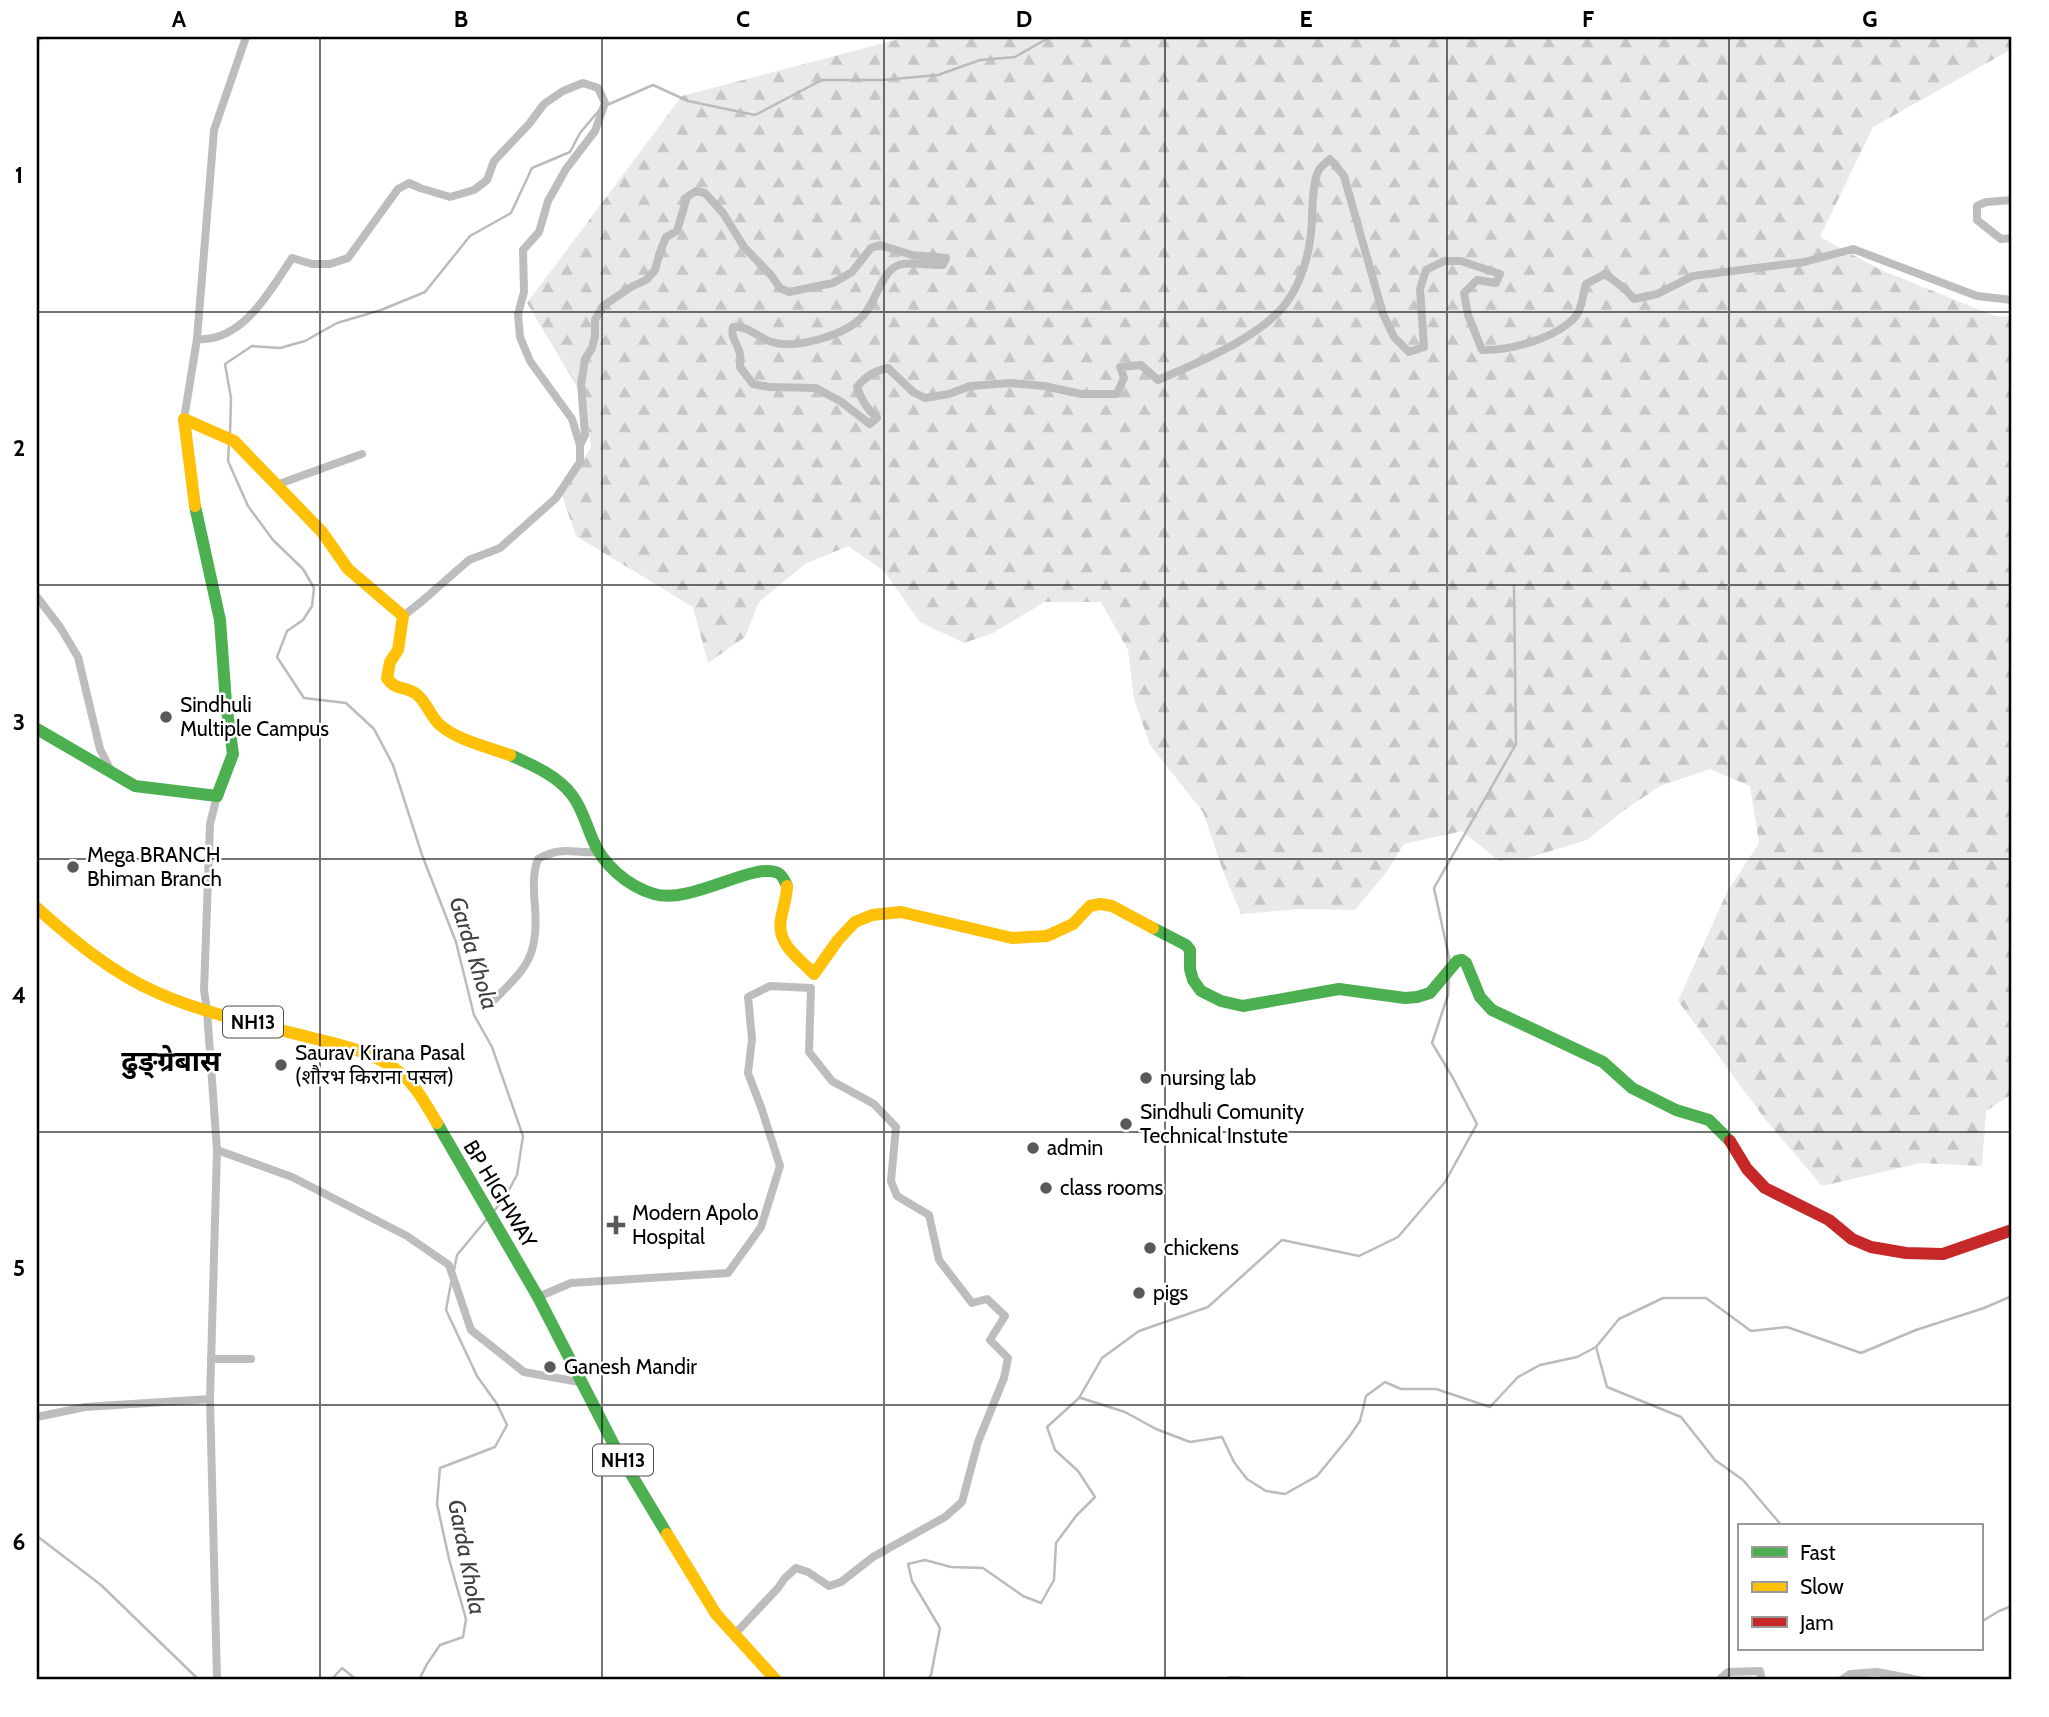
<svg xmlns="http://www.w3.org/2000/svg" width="2049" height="1717" viewBox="0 0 2049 1717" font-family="Cabin,'Noto Sans Devanagari',sans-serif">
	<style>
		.forest { fill: url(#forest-firs) }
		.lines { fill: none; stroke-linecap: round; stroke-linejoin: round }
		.stream { stroke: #bbb; stroke-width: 2.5 }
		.street { stroke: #bdbdbd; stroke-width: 8 }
		.fast { stroke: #4caf50; stroke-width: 12 }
		.slow { stroke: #ffc107; stroke-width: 12 }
		.jam { stroke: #c62828; stroke-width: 12 }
		.grid { fill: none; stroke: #000; stroke-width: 2; stroke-opacity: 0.55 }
		.poi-dot { fill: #595959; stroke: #fff; stroke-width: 2.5 }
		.labels { text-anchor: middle; stroke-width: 5; stroke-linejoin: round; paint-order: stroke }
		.shield { fill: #fff; stroke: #4c4c4c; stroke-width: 2 }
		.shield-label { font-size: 19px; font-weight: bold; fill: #000 }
		.poi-label { font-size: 21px; fill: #000; stroke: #fff; text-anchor: start }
		.street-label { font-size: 21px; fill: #000; stroke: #fff }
		.water-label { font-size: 23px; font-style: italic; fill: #3f3f3f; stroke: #fff }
		.district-label { font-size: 28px; font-weight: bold; fill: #000; stroke: #fff }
		.neatline { fill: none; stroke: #000; stroke-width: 2.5 }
		.grid-label { font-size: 23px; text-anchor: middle; font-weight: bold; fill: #000 }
	</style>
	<defs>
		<pattern id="forest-firs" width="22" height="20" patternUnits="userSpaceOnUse" patternTransform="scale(1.75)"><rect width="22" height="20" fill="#e9e9e9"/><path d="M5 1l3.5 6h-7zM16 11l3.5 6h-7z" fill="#c6c6c6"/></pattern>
	</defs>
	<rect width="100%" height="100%" fill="#fff"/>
	<path class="forest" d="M 907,37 L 2012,37 L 2012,49 L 1873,127 L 1820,237 L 1881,270 L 1995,316 L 2012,317 L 2012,1094 L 1986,1111 L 1982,1166 L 1921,1163 L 1822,1186 L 1765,1119 L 1678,1001 L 1727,892 L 1759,843 L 1750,786 L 1710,769 L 1660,786 L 1623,811 L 1587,840 L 1524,859 L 1499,861 L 1462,831 L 1404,844 L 1385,874 L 1355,910 L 1302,909 L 1241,914 L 1223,871 L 1203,812 L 1150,745 L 1134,699 L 1128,650 L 1101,602 L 1045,602 L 993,633 L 964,643 L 920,622 L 884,571 L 848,546 L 805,564 L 759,602 L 745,637 L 708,663 L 693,607 L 576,536 L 561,493 L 591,448 L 585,400 L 527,303 L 682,96 Z"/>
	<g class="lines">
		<g class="stream">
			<path d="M 607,105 L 653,85 L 688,101 L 755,115 L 822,80 L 883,80 L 938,75 L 980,60 L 1015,57 L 1050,37"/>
			<path d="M 230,434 L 231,398 L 225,364 L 252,346 L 280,348 L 305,341 L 337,323 L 381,310 L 425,292 L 470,236 L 511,213 L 532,168 L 570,152 L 580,133 L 601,108"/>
			<path d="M 229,444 L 228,461 L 248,506 L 273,540 L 303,569 L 314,588 L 312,606 L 303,620 L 287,631 L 277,657 L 304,698 L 346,703 L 374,729 L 393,765 L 422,855 L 456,942 L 474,1015 L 492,1047 L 523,1136 L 517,1175 L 505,1197 L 495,1210"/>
			<path d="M 1450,962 L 1434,888 L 1516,744 L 1514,586"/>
			<path d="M 454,1270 L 457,1255 L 486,1220"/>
			<path d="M 1596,1347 L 1619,1319 L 1663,1298 L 1706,1298 L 1751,1331 L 1787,1327 L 1861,1353 L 1916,1330 L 1984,1308 L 2012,1296"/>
			<path d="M 1081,1398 L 1125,1412 L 1156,1429 L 1190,1442 L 1222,1437 L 1234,1462 L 1247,1479 L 1266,1491 L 1285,1494 L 1317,1476 L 1349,1437 L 1360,1421 L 1366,1396 L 1385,1382 L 1401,1389 L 1436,1389 L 1490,1407 L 1518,1377 L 1540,1365 L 1577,1357 L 1596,1347 L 1607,1387 L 1681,1417 L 1715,1460 L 1743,1480 L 1782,1526"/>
			<path d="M 37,1536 L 101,1585 L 199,1680"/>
			<path d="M 1981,1622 L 1999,1611 L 2012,1606"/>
			<path d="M 331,1680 L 342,1668 L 357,1680"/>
			<path d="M 419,1680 L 427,1664 L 440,1645 L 463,1637 L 466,1619 L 449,1559 L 437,1504 L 440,1468 L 495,1447 L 507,1425 L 497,1404 L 477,1376 L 446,1310 L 451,1283"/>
			<path d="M 927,1680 L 931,1675 L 940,1628 L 912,1581 L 908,1564 L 925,1560 L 951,1567 L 983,1568 L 1023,1596 L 1041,1603 L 1054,1580 L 1056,1543 L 1076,1516 L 1095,1497 L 1078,1471 L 1055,1450 L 1047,1427 L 1079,1398 L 1102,1358 L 1139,1331 L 1208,1307 L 1282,1240 L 1359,1256 L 1398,1237 L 1445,1182 L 1477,1124 L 1453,1078 L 1432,1043 L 1448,995 L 1449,979"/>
		</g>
		<g class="street">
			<path d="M 37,37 L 38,37"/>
			<path d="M 2012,200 L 1986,202 L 1977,206 L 1977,220 L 2001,239 L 2012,238"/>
			<path d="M 197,339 C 242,343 270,291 292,258 L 312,264 L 330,264 L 348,258 L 398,189 L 409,183 L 420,188 L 450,197 L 474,190 L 487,180 L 494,161 L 529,124 L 544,104 L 563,91 L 583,83 L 598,88 L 605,103 L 595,131 L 566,169 L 548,201 L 539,232 L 523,250 L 524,292 L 518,314 L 520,337 L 530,361 L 572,419 L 580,445 L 580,462 L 556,498 L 500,548 L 469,560 L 421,602 L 403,616"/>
			<path d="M 184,419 L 197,339 L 214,130 L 246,37"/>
			<path d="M 580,445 L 585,435 L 581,384 L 583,373 L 585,359 L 592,348 L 595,336 L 595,320 L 603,306 L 631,287 L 646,280 L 655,270 L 660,252 L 666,237 L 677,231 L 687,197 L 696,191 L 705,193 L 723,213 L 744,247 L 771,275 L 780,288 L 789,292 L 833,283 L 852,272 L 871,248 L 880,245 L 912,255 L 946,258 L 943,265 C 930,266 910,261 899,265 C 882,270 876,302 863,316 C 852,328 834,335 820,339 C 805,343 788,347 772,342 C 758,338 748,325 733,327 C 730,339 739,344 740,355 C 741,359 740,363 740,367 L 753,384 L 769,387 L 816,388 L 840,401 L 870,424 L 877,418 C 867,409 861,400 857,387 C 866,376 874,371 888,368 L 913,392 L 925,398 L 949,394 L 970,386 L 1011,383 L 1044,386 L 1081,394 L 1117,394 L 1124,378 L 1120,367 L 1141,365 L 1158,380 C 1197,363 1265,336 1289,299 C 1301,281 1309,255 1311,233 C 1313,219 1311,182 1319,170 C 1321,166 1327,162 1330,159 L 1344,176 L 1383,314 L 1394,337 L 1409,352 L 1424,347 L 1420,289 L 1426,270 L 1444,261 L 1461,261 L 1500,274 L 1496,283 L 1477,280 L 1464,293 L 1468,315 L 1482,350 C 1510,351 1557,338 1576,316 C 1582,309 1583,293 1586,284 L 1605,274 L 1624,288 L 1634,299 L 1657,294 L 1693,276 L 1804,262 L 1853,249 L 1977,296 L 2012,300"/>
			<path d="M 276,485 L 362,454"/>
			<path d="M 37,597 L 60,627 L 78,657 L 100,749 L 111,771"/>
			<path d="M 492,1002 C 525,969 539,958 535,908 C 534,891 532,875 538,859 C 563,845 572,854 598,852"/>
			<path d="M 217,1150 L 292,1177 L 407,1236 L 449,1265 L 471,1330 L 524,1372 L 579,1382"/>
			<path d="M 538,1297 L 571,1283 L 728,1273 L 761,1227 L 780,1166 L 761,1107 L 748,1073 L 752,1039 L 748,997 L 770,986 L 811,988 L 809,1052 L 832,1081 L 874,1104 L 896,1127 L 891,1181 L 897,1196 L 929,1215 L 939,1260 L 972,1303 L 987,1299 L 1005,1316 L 990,1340 L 1008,1358 L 1004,1378 L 978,1442 L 962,1502 L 945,1517 L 873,1557 L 841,1582 L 829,1586 L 808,1572 L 796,1568 L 785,1578 L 778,1588 L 734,1635"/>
			<path d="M 211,1359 L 251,1359"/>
			<path d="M 37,1417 L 85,1407 L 210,1399"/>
			<path d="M 217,1680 L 210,1399 L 217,1150 L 207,1011 L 204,990 L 210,824 L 217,796"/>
			<path d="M 1230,1680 L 1239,1680"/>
			<path d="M 1719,1680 L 1728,1672 L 1760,1671 L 1762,1680"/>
			<path d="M 1841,1680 L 1850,1674 L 1877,1672 L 1919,1680"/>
		</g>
		<g class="fast">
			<path d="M 37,729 L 135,786 L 217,796 L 233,754 L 226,703 L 220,620 L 195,506"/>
			<path d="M 510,755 C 532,765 557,775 572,795 C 582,808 586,824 592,838 C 602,864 627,886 654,894 C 691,905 754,861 778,873 C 782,875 785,881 787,886"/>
			<path d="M 1153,928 L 1186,945 L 1190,950 L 1190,969 L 1193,980 L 1201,991 L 1221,1001 L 1243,1006 L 1339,989 L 1405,998 L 1417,997 L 1430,993 L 1457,961 L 1462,960 L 1466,963 L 1480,997 L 1492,1010 L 1603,1062 L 1632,1088 L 1676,1110 L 1709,1120 L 1730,1141"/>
			<path d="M 437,1123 L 538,1297 L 616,1449 L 667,1534"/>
		</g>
		<g class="slow">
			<path d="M 195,506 L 184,419 L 234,441 L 322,532 L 348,569 L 403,616 L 398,650 L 390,662 L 387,678 C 396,691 404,686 415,693 C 426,700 430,716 439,724 C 456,740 488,747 510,755"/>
			<path d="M 787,886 C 787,897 783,907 781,919 C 776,944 799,958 814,974 L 838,940 L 855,922 L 872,915 L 901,912 L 1012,938 L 1047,936 L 1073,924 L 1090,906 L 1100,904 L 1112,906 L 1153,928"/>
			<path d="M 37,908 C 74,941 112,973 158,993 C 208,1015 263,1025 316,1039 C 345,1046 376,1053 399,1072 C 416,1085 426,1105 437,1123"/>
			<path d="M 667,1534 L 716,1614 L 776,1680"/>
		</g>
		<path class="jam" d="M 1730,1141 L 1747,1169 L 1765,1188 L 1829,1220 L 1852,1239 L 1871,1247 L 1906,1253 L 1943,1254 L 2012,1230"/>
	</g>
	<path class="grid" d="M 320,37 L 320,1680M 602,37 L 602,1680M 884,37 L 884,1680M 1165,37 L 1165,1680M 1447,37 L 1447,1680M 1729,37 L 1729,1680M 37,312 L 2012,312M 37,585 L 2012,585M 37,859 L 2012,859M 37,1132 L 2012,1132M 37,1405 L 2012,1405"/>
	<g class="poi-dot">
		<circle cx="166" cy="717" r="7"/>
		<circle cx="73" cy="867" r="7"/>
		<circle cx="281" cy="1065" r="7"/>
		<circle cx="1146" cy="1078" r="7"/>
		<circle cx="1126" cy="1124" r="7"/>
		<circle cx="1033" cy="1148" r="7"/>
		<circle cx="1046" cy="1188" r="7"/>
		<path d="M612.5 1214.5h7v7h7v7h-7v7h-7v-7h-7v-7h7z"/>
		<circle cx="1150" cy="1248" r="7"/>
		<circle cx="1139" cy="1293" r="7"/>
		<circle cx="550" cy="1367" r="7"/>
	</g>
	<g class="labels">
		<g class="shield">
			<rect x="223" y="1006.5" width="60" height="31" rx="5"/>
			<rect x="593" y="1444.5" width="60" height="31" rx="5"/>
		</g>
		<g class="shield-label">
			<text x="253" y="1029">NH13</text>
			<text x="623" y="1467">NH13</text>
		</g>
		<g class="poi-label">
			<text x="180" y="712">Sindhuli<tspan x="180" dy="24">Multiple Campus</tspan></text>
			<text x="87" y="862">Mega BRANCH<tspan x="87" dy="24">Bhiman Branch</tspan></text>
			<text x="295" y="1060">Saurav Kirana Pasal<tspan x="295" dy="24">(शौरभ किराना पसल)</tspan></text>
			<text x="1160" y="1085">nursing lab</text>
			<text x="1140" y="1119">Sindhuli Comunity<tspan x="1140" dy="24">Technical Instute</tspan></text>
			<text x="1047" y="1155">admin</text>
			<text x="1060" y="1195">class rooms</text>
			<text x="632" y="1220">Modern Apolo<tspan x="632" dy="24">Hospital</tspan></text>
			<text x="1164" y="1255">chickens</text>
			<text x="1153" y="1300">pigs</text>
			<text x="564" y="1374">Ganesh Mandir</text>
		</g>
		<g class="street-label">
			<text transform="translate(500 1194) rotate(59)" y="7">BP HIGHWAY</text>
		</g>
		<g class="water-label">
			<text transform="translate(474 953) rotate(73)" y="8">Garda Khola</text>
			<text transform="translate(467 1557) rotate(79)" y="8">Garda Khola</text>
		</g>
		<g class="district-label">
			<text x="171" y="1071">ढुङ्ग्रेबास</text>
		</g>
	</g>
	<rect width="2049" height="1717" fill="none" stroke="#ffffff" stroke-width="77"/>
	<rect x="1738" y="1524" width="245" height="126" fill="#ffffff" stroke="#999999" stroke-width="2"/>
	<rect x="1752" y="1547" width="35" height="10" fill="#4caf50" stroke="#999999" stroke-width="2"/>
	<text x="1800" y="1560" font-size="21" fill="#000000">Fast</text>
	<rect x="1752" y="1582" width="35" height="10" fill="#ffc107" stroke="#999999" stroke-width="2"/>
	<text x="1800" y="1594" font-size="21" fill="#000000">Slow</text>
	<rect x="1752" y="1617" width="35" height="10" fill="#c62828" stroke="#999999" stroke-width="2"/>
	<text x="1800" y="1630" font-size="21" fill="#000000">Jam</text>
	<rect x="38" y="38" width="1972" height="1640" class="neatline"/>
	<g class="grid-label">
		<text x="179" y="27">A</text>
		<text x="461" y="27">B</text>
		<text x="743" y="27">C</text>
		<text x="1024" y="27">D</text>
		<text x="1306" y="27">E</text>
		<text x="1588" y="27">F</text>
		<text x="1870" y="27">G</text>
		<text x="19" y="183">1</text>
		<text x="19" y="456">2</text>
		<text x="19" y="730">3</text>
		<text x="19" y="1003">4</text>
		<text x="19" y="1276">5</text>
		<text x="19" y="1550">6</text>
	</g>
</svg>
